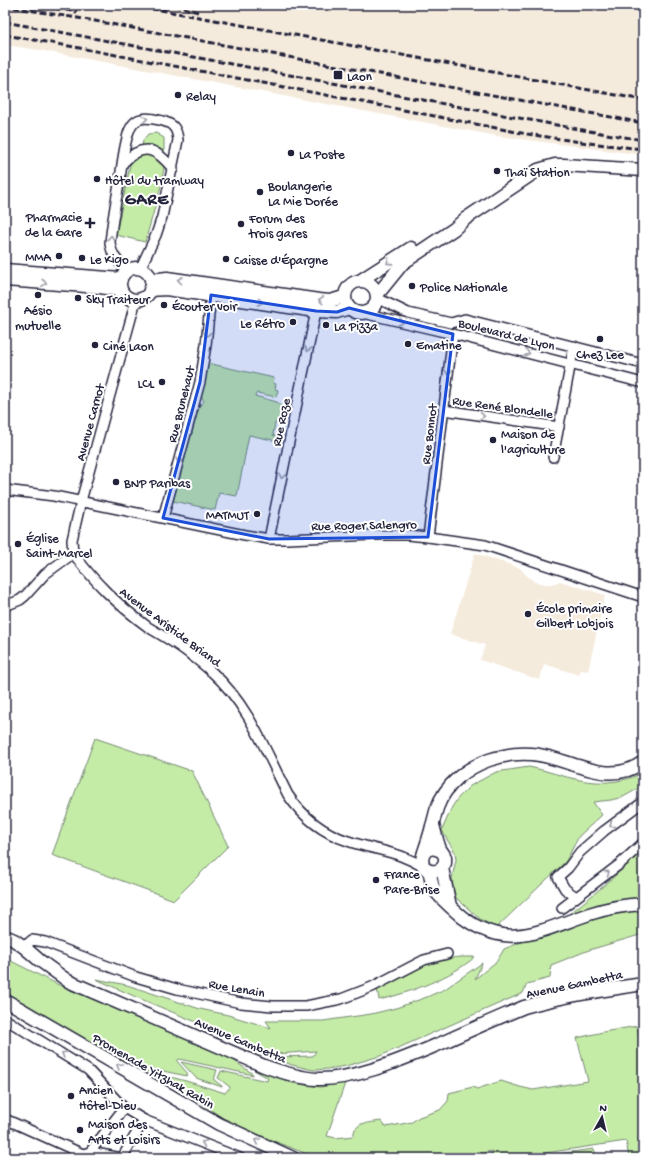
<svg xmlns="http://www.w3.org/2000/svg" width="648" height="1163" viewBox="0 0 648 1163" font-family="'Gochi Hand',sans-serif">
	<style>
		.built { fill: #f5ebdd }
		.green { fill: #c5eca7; stroke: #748771 }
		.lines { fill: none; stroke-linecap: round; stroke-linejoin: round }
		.street-casing { stroke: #22223b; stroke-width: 12 }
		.secondary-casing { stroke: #22223b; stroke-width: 15 }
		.street { stroke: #fff; stroke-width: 9 }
		.secondary { stroke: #fff; stroke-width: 12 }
		.rail { stroke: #22223b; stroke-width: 3; stroke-dasharray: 6 3; stroke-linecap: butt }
		.oneway { stroke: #9c9ca7 }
		.marked { fill: #1d4ed8; fill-opacity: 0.2; stroke: #1d4ed8; stroke-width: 3; stroke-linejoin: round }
		.poi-dot { fill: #22223b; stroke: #fff; stroke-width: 1.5 }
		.labels { text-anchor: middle; stroke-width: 4; stroke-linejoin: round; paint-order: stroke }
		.poi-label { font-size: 13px; fill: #22223b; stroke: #fff; text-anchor: start }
		.street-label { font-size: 13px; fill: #22223b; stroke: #fff }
		.district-label { font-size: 17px; font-weight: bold; letter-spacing: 1px; fill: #22223b; stroke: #fff }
	</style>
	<rect width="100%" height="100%" fill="#fff"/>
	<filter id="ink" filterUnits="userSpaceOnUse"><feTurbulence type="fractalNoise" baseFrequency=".025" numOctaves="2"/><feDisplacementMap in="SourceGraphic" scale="8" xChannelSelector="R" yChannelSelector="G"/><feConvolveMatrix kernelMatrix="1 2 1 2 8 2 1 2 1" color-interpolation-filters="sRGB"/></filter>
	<g filter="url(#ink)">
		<g class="built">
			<path d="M 5,5 L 643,5 L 643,155 L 497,136 L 39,50 L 5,45 Z"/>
			<path d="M 475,553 L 520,568 L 526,575 L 535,582 L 547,584 L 552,584 L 560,581 L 605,595 L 588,671 L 581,670 L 579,675 L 544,664 L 540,680 L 480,660 L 485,645 L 450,634 Z"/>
		</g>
		<g class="green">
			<path d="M 156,133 L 164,138 L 164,168 L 161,186 L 145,242 L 116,235 L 130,165 L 134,158 L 141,155 L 143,140 L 148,134 Z"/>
			<path d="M 207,363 L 274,378 L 273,383 L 276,384 L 275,389 L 278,390 L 276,397 L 257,393 L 255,396 L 277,402 L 282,406 L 279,419 L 278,419 L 277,423 L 275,423 L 273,435 L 278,437 L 277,441 L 249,435 L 237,496 L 219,493 L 215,510 L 173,501 L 199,407 L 204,401 L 201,396 L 204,385 Z"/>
			<path d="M 95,738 L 192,771 L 228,846 L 174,900 L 52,855 Z"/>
			<path d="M 529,767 C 546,770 563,777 580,780 C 600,784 625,783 643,772 L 643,786 L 623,797 L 611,800 L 593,802 L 602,815 L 579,836 L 566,861 L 496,928 L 480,919 L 456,898 L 453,887 L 452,878 L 456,860 L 455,852 L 446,838 L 442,830 L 452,807 L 458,798 L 470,786 L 496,772 Z"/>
			<path d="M 643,851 L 643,934 L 589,950 L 551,965 L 550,978 L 527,984 L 523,993 L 380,1056 L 346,1066 L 328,1069 L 313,1070 L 292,1065 L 279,1060 L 277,1057 L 313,1056 L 316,1051 L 278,1054 L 268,1052 L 249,1045 L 233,1036 L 230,1036 L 136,997 L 96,979 L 127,985 L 200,1009 L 228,1015 L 271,1028 L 266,1021 L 323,1021 L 371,1014 L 396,1008 L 427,997 L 445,989 L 482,963 L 475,979 L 497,961 L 504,949 L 534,937 L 568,915 L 600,889 Z"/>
			<path d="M 460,957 L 475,957 C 452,977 409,993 379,1000 L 377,988 L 414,969 L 437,960 Z"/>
			<path d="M 5,958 L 65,988 L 125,1012 L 195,1043 L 233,1060 L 253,1074 L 253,1075 L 179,1059 L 177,1061 L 188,1074 L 187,1076 L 153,1069 L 144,1073 L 5,992 Z"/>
			<path d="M 637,1026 L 641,1045 L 643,1044 L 643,1157 L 629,1158 L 626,1141 L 512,1158 L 492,1158 L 492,1151 L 481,1153 L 408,1158 L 323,1158 L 307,1154 L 271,1140 L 257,1137 L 231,1124 L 187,1093 L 154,1074 L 155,1073 L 186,1081 L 225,1093 L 230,1087 L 218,1078 L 221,1071 L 267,1081 L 268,1078 L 254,1070 L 255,1068 L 292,1083 L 320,1087 L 345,1083 L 327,1136 L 336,1138 L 353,1136 L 355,1129 L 361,1124 L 381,1121 L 386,1127 L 412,1122 L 419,1117 L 440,1110 L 448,1101 L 449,1093 L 473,1087 L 477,1089 L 501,1081 L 520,1087 L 533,1090 L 588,1081 L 577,1038 L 603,1032 Z"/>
			<path d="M 181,1062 L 217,1070 L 214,1080 L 222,1086 L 222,1087 L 196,1078 Z"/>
			<path d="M 594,1149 L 597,1158 L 543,1158 L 542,1156 Z"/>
		</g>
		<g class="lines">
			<g class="street-casing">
				<g id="street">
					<path d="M 123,163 C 143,142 156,148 173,169"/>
					<path d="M 128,271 C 118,261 112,257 110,243 C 112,221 116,200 120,179 C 122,164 124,146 129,131 C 130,129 132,125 134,123 C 140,116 151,118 159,120 C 172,123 177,127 178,140 L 162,217 L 156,235 L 140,269"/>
					<path d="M 377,298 L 408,313 L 451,323 L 465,319 L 469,320 L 643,364"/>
					<path d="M 363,313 L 453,334 L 643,383"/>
					<path d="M 444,410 L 559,427"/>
					<path d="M 553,457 L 574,346"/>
					<path d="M 5,490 L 54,496 L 245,535 L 269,539 L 288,539 L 372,535 L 407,535 L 428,537 L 485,545 L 643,597"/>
					<path d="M 163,518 L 200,382 L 206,345 L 211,295"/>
					<path d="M 428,537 L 453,334"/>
					<path d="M 269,539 L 316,311"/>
					<path d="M 73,553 C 95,583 117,604 148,627 C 156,632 165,637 174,643 C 187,651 200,662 212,672 C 249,705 266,752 288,795 C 303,817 323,833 348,841 C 365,847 384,850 401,856 C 409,859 417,863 424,867"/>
					<path d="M 73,553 L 72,540 L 81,501 L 136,300"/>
					<path d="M 5,606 L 20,600 L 25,596 L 45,574 L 67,558 L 73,553"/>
					<path d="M 576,897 L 565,889 L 558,877 L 568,868 L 580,852 L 604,831 L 643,802"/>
					<path d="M 562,908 L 620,864 L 643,843"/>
					<path d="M 24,947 L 32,940 L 45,942 L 136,977 L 177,989 L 241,1003 L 272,1006 L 306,1006 L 341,999 L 372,987 L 424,960 L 447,954"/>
					<path d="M 5,1019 L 88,1070 L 124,1108 L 144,1120 L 122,1158 L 90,1152 L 83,1154 L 79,1158"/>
					<path d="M 5,1119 L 83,1154"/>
					<path d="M 144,1120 L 240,1158"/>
					<path d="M 90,1152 L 124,1108"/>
				</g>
			</g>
			<g class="secondary-casing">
				<g id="secondary">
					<circle cx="136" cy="284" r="16"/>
					<path d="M 5,270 L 121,279"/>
					<path d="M 5,280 L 100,287 L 113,289 L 122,292"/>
					<path d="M 151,280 L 167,278 L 319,300 L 330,301 L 344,297"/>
					<path d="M 361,280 L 411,248"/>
					<circle cx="361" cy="297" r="16"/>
					<path d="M 150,290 L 166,289 L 316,311 L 337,312 L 349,308"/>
					<path d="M 377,295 L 403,263 L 454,229 L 465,219 L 538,170 L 555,165 L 564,165 L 643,170"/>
					<path d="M 433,825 C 435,833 437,841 440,849 C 442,852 444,854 445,857 C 445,859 445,861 445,863 C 443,867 440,871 436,871 C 415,875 419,839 441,851"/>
					<path d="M 424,852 C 427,843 430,835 432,826 C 434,820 435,814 437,808 C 445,785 466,768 489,760 C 503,755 517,753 531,754 C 568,756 607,789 643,762"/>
					<path d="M 442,868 L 450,906"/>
					<path d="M 429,871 C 431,876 431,884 434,889 C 438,896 455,911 462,917 C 509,952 541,930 589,914 C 607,908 624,905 643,904"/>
					<path d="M 5,936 L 14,940 L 24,947 L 39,960 L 68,981 L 264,1066 C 281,1072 299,1078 317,1079 C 355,1080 403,1059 437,1045 C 466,1032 495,1019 524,1007 C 563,996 603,990 643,984"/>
					<path d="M 5,1000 L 219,1124 L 293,1158"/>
				</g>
			</g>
			<use href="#street" class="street"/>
			<use href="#secondary" class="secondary"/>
			<g class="rail">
				<path d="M 39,5 L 77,12"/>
				<path d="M 134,5 L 643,100"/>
				<path d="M 175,5 L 198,12"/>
				<path d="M 5,6 L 95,21 L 643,123"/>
				<path d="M 5,22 L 114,42 L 583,130 L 643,140"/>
				<path d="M 5,35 L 69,46 L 326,95 L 527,134 L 588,143 L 643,149"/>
			</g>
		</g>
		<defs><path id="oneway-chevron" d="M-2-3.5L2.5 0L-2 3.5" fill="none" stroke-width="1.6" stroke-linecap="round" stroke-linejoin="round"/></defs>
		<g class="oneway">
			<use href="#oneway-chevron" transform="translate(145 119) rotate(-5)"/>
			<use href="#oneway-chevron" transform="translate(111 238) rotate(-85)"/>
			<use href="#oneway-chevron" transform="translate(389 262) rotate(147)"/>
			<use href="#oneway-chevron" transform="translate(180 280) rotate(-172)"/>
			<use href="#oneway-chevron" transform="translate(44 283) rotate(4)"/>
			<use href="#oneway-chevron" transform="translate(321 300) rotate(-175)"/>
			<use href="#oneway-chevron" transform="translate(260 302) rotate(8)"/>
			<use href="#oneway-chevron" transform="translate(401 322) rotate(13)"/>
			<use href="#oneway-chevron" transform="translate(207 334) rotate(97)"/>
			<use href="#oneway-chevron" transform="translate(308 349) rotate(102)"/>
			<use href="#oneway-chevron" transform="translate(527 353) rotate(14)"/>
			<use href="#oneway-chevron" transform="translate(448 372) rotate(97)"/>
			<use href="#oneway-chevron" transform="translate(482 416) rotate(8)"/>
			<use href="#oneway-chevron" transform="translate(179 461) rotate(105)"/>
			<use href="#oneway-chevron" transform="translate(282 476) rotate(102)"/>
			<use href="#oneway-chevron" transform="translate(612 825) rotate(143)"/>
			<use href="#oneway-chevron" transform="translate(607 873) rotate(-37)"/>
			<use href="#oneway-chevron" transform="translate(64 1054) rotate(-149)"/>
			<use href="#oneway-chevron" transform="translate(119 1066) rotate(-150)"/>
			<use href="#oneway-chevron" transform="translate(257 1141) rotate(-155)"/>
			<use href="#oneway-chevron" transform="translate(204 1143) rotate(-159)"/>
		</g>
	</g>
	<path class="marked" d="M 211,295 L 316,311 L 337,312 L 349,308 L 453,334 L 428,537 L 269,539 L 163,518 L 200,382 Z"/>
	<g class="poi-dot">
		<rect x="333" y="70" width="10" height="10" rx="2"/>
		<circle cx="178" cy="95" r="4"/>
		<circle cx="291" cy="153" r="4"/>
		<circle cx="497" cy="171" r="4"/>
		<circle cx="97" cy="179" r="4"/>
		<circle cx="260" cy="192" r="4"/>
		<path d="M88 217h4v4h4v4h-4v4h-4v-4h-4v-4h4z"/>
		<circle cx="241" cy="224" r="4"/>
		<circle cx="59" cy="256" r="4"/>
		<circle cx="82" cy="258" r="4"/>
		<circle cx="226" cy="259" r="4"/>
		<circle cx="412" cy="286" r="4"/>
		<circle cx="38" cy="295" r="4"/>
		<circle cx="78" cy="298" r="4"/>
		<circle cx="164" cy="305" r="4"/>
		<circle cx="293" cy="322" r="4"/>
		<circle cx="326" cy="325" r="4"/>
		<circle cx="600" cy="339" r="4"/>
		<circle cx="408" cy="344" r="4"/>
		<circle cx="95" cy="345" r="4"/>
		<circle cx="162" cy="382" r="4"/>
		<circle cx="493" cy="440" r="4"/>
		<circle cx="116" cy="482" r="4"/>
		<circle cx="257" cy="514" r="4"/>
		<circle cx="18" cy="544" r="4"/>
		<circle cx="528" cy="614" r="4"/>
		<circle cx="376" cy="880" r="4"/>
		<circle cx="71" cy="1096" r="4"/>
		<circle cx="80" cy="1130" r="4"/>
	</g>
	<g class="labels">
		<g class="poi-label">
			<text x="347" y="80">Laon</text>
			<text x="186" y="100">Relay</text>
			<text x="299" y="158">La Poste</text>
			<text x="505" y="176">Thaï Station</text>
			<text x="105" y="184">Hôtel du tramway</text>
			<text x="268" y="190">Boulangerie<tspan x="268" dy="15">La Mie Dorée</tspan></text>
			<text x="82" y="221" text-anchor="end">Pharmacie<tspan x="82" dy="15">de la Gare</tspan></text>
			<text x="249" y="222">Forum des<tspan x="249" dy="15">trois gares</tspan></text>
			<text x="51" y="261" text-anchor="end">MMA</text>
			<text x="90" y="263">Le Kigo</text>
			<text x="234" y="264">Caisse d'Épargne</text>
			<text x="420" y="291">Police Nationale</text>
			<text x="86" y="303">Sky Traiteur</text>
			<text x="172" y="310">Écouter voir</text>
			<text x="38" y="314" text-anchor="middle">Aésio<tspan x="38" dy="15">mutuelle</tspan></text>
			<text x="285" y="327" text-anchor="end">Le Rétro</text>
			<text x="334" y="330">La Pizza</text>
			<text x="416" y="349">Ematine</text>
			<text x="103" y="350">Ciné Laon</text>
			<text x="600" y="358" text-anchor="middle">Chez Lee</text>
			<text x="154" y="387" text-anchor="end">LCL</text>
			<text x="501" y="438">Maison de<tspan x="501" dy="15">l'agriculture</tspan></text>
			<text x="124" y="487">BNP Paribas</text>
			<text x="249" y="519" text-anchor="end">MATMUT</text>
			<text x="26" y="542">Église<tspan x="26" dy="15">Saint-Marcel</tspan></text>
			<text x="536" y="612">École primaire<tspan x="536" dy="15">Gilbert Lobjois</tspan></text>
			<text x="384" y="878">France<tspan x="384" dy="15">Pare-Brise</tspan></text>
			<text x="79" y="1094">Ancien<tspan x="79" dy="15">Hôtel-Dieu</tspan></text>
			<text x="88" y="1128">Maison des<tspan x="88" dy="15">Arts et Loisirs</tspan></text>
		</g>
		<g class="street-label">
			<text transform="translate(507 333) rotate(14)" y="5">Boulevard de Lyon</text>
			<text transform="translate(180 404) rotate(-76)" y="5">Rue Brunehaut</text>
			<text transform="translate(503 406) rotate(8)" y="5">Rue René Blondelle</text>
			<text transform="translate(89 422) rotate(-75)" y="5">Avenue Carnot</text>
			<text transform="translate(280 422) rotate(-78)" y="5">Rue Roze</text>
			<text transform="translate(428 434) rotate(-83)" y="5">Rue Bonnot</text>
			<text transform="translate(364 524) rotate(-1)" y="5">Rue Roger Salengro</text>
			<text transform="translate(171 626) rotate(37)" y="5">Avenue Aristide Briand</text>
			<text transform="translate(574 983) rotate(-12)" y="5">Avenue Gambetta</text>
			<text transform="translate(237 987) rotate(10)" y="5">Rue Lenain</text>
			<text transform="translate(241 1039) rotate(23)" y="5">Avenue Gambetta</text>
			<text transform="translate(154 1070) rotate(30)" y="5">Promenade Yitzhak Rabin</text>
		</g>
		<g class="district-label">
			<text x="147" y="204">GARE</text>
		</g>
	</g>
	<rect width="648" height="1163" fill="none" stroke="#fff" stroke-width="20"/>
	<rect x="10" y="10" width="628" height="1143" fill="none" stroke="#22223b" stroke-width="1.5" filter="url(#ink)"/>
	<g transform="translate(602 1117) rotate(8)" stroke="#ffffff" stroke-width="3" paint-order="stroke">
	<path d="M0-3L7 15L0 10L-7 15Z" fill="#22223b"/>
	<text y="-6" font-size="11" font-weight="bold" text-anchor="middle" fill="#22223b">N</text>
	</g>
</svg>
